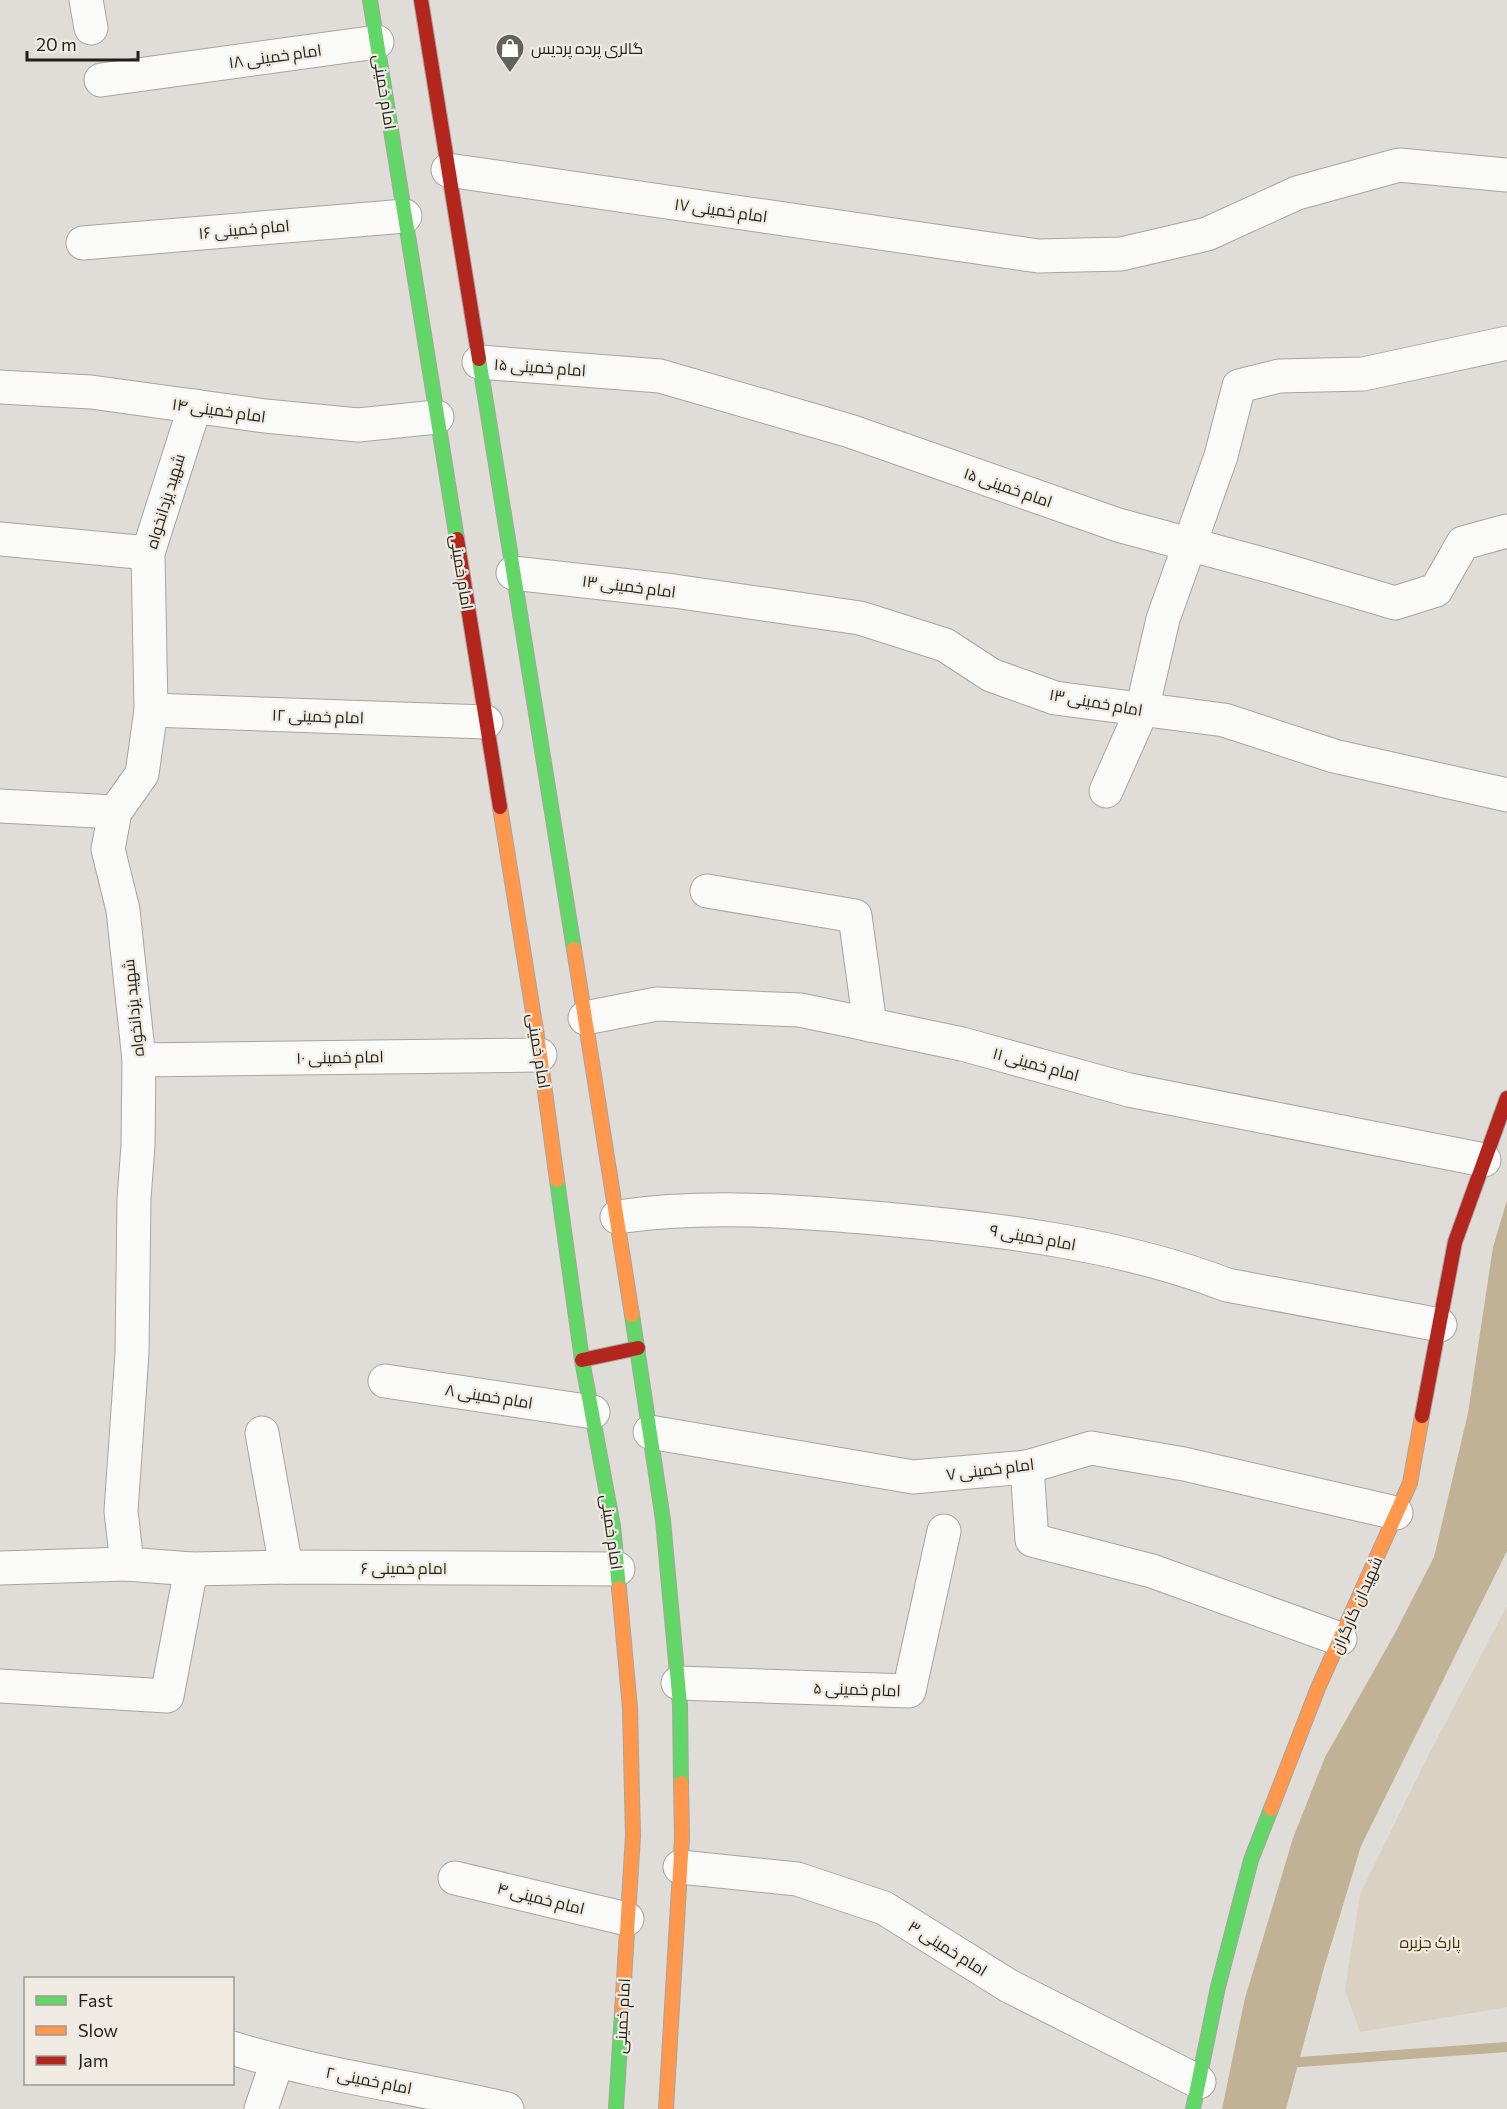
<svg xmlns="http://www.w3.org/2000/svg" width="1507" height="2109" viewBox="0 0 1507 2109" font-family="Commissioner,Cairo,sans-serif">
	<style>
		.green { fill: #d9d1c1 }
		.water { fill: #c2b295 }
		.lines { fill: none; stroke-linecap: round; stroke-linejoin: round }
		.stream { stroke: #c2b295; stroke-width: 10 }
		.street-casing { stroke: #a7a4a0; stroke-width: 35 }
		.fast-casing { stroke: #a7a4a0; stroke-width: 16 }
		.slow-casing { stroke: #a7a4a0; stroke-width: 16 }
		.jam-casing { stroke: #a7a4a0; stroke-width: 16 }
		.street { stroke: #fafaf9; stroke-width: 33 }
		.fast { stroke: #63d668; stroke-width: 14 }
		.slow { stroke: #ff974d; stroke-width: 14 }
		.jam { stroke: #b3261e; stroke-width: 14 }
		.labels { text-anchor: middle; stroke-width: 4.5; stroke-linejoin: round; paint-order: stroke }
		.poi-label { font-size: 16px; fill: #201f1b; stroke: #f0ebe2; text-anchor: start }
		.street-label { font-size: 16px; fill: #201f1b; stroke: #f0ebe2 }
		.park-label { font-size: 16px; fill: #483200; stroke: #f0ebe2 }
	</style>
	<rect width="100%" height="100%" fill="#e0ddd8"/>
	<path class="green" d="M 1507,1606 L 1507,2007 L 1360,2032 L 1345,1990 L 1360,1894 L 1428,1756 Z"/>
	<path class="water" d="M 1507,1200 L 1507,1551 L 1361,1846 L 1324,1968 L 1286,2109 L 1222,2109 L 1245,1998 L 1293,1838 L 1325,1757 L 1394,1635 L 1434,1557 L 1468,1413 L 1493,1247 Z"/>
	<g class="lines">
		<path class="stream" d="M 1286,2063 L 1507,2047"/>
		<g class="street-casing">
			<g id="street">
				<path d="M 86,0 L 91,28"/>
				<path d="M 101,80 L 377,42"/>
				<path d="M 448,170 L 1038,256 L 1121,254 L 1207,234 L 1297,193 L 1399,165 L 1507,175"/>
				<path d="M 83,243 L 405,216"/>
				<path d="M 479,362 L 660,376 L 850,431 L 1118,525 L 1277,568 L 1395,603 L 1436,590 L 1463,543 L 1507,531"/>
				<path d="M 0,387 L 91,392 L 265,416 L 358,425 L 437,417"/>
				<path d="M 195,406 L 148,553 L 151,710 L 142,774 L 115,812 L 108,849 L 123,910 L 139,1060 L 138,1146 L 134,1198 L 132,1353 L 121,1511 L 127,1564 L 191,1569 L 286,1567 L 618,1569"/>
				<path d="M 0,539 L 148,553"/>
				<path d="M 513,573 L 674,591 L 860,618 L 945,645 L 991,675 L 1055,698 L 1224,720 L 1334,756 L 1507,795"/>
				<path d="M 151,710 L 486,722"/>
				<path d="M 1106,791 L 1142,710 L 1163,619 L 1221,456 L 1239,386 L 1279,376 L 1363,374 L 1507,343"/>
				<path d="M 0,806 L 115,812"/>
				<path d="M 707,891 L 855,916 L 870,1025"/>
				<path d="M 585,1018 L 657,1004 L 800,1010 L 962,1044 L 1129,1090 L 1484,1160"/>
				<path d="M 139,1060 L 540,1055"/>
				<path d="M 617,1217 C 706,1204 796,1211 885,1219 C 997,1229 1121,1244 1227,1285 L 1440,1325"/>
				<path d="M 385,1381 L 593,1412"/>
				<path d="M 650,1432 L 913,1477 L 1027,1467 L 1091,1448 L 1184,1464 L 1396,1513"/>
				<path d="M 262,1433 L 286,1567"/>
				<path d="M 1027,1467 L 1032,1540 L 1152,1571 L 1340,1639"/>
				<path d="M 0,1568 L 127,1564"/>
				<path d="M 678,1683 L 909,1691 L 944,1531"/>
				<path d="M 0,1686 L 167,1696 L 191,1569"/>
				<path d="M 680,1867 L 797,1879 L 884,1908 L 1009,1986 L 1199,2082"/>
				<path d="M 455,1878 L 627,1919"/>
				<path d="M 232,2048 C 322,2076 416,2087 507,2109"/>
				<path d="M 261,2109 L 277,2062"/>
			</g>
		</g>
		<g class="fast-casing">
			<g id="fast">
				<path d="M 370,0 L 457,539"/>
				<path d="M 479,359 L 574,949"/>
				<path d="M 557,1180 L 582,1360 L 613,1526 L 619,1588"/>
				<path d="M 632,1315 L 663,1520 L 680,1705 L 681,1783"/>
				<path d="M 616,2109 L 622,2012"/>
				<path d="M 1193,2109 L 1218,1987 L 1251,1860 L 1271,1809"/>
			</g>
		</g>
		<g class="slow-casing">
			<g id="slow">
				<path d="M 500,807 L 540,1055 L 557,1180"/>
				<path d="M 574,949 L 632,1315"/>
				<path d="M 619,1588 L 630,1708 L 633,1836 L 622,2012"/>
				<path d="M 1271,1809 L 1318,1688 L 1410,1483 L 1422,1416"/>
				<path d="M 666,2109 L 682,1837 L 681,1783"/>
			</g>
		</g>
		<g class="jam-casing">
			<g id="jam">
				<path d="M 421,0 L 479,359"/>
				<path d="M 457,539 L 500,807"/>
				<path d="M 582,1360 L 638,1348"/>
				<path d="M 1422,1416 L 1455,1242 L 1507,1098"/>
			</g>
		</g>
		<use href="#street" class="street"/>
		<use href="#fast" class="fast"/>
		<use href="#slow" class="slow"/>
		<use href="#jam" class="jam"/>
	</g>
	<defs>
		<g id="shop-pin" transform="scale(1.5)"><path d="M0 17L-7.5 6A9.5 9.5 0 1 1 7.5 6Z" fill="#63625d" stroke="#f0ebe2"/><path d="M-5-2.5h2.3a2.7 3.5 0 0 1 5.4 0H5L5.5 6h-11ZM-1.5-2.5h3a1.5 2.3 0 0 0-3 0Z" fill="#fff"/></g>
	</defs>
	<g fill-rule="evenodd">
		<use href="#shop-pin" x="510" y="48"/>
	</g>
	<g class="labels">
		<g class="poi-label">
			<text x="531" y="54">گالری پرده پردیس</text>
		</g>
		<g class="street-label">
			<text transform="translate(275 56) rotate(-8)" y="6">امام خمینی ۱۸</text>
			<text transform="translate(385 92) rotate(81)" y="6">امام خمینی</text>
			<text transform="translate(721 210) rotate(8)" y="6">امام خمینی ۱۷</text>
			<text transform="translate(244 229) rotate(-5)" y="6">امام خمینی ۱۶</text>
			<text transform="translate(540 367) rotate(4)" y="6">امام خمینی ۱۵</text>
			<text transform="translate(219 410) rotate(8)" y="6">امام خمینی ۱۴</text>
			<text transform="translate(1008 487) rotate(19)" y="6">امام خمینی ۱۵</text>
			<text transform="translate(165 501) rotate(-73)" y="6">شهید یزدانخواه</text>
			<text transform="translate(462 572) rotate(81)" y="6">امام خمینی</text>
			<text transform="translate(629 586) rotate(7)" y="6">امام خمینی ۱۳</text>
			<text transform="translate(1096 702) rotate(10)" y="6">امام خمینی ۱۳</text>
			<text transform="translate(318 716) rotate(2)" y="6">امام خمینی ۱۲</text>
			<text transform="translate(133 1008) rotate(-96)" y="6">شهید یزدانخواه</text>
			<text transform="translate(539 1051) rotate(81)" y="6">امام خمینی</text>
			<text transform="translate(340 1057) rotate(-1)" y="6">امام خمینی ۱۰</text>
			<text transform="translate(1036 1064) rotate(15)" y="6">امام خمینی ۱۱</text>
			<text transform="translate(1033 1237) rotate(10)" y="6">امام خمینی ۹</text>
			<text transform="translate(489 1396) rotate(9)" y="6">امام خمینی ۸</text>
			<text transform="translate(990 1469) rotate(-7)" y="6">امام خمینی ۷</text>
			<text transform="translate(612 1532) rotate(82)" y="6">امام خمینی</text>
			<text x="404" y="1574">امام خمینی ۶</text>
			<text transform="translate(1356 1605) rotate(-66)" y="6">شهیدان کارگران</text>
			<text transform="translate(857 1689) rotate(2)" y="6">امام خمینی ۵</text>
			<text transform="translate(541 1898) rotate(14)" y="6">امام خمینی ۴</text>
			<text transform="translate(948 1948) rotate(32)" y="6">امام خمینی ۳</text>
			<text transform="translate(622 2016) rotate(-87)" y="6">امام خمینی</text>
			<text transform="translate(369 2080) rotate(11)" y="6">امام خمینی ۲</text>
		</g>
		<g class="park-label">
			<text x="1430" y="1948">پارک جزیره</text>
		</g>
	</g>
	<rect x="24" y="1977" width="210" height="108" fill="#f0ebe2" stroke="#9d9992" stroke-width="1.5"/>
	<rect x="36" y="1996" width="30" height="9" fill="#63d668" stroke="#9d9992" stroke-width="1.5"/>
	<text x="78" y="2007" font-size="18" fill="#201f1b">Fast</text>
	<rect x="36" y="2026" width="30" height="9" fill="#ff974d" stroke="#9d9992" stroke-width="1.5"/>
	<text x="78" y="2037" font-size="18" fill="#201f1b">Slow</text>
	<rect x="36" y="2056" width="30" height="9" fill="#b3261e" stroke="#9d9992" stroke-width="1.5"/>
	<text x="78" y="2067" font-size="18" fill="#201f1b">Jam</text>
	<path d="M27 51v9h111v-9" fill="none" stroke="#201f1b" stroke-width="3"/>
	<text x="36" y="51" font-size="18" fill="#201f1b" stroke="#f0ebe2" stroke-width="4.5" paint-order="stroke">20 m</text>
</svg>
